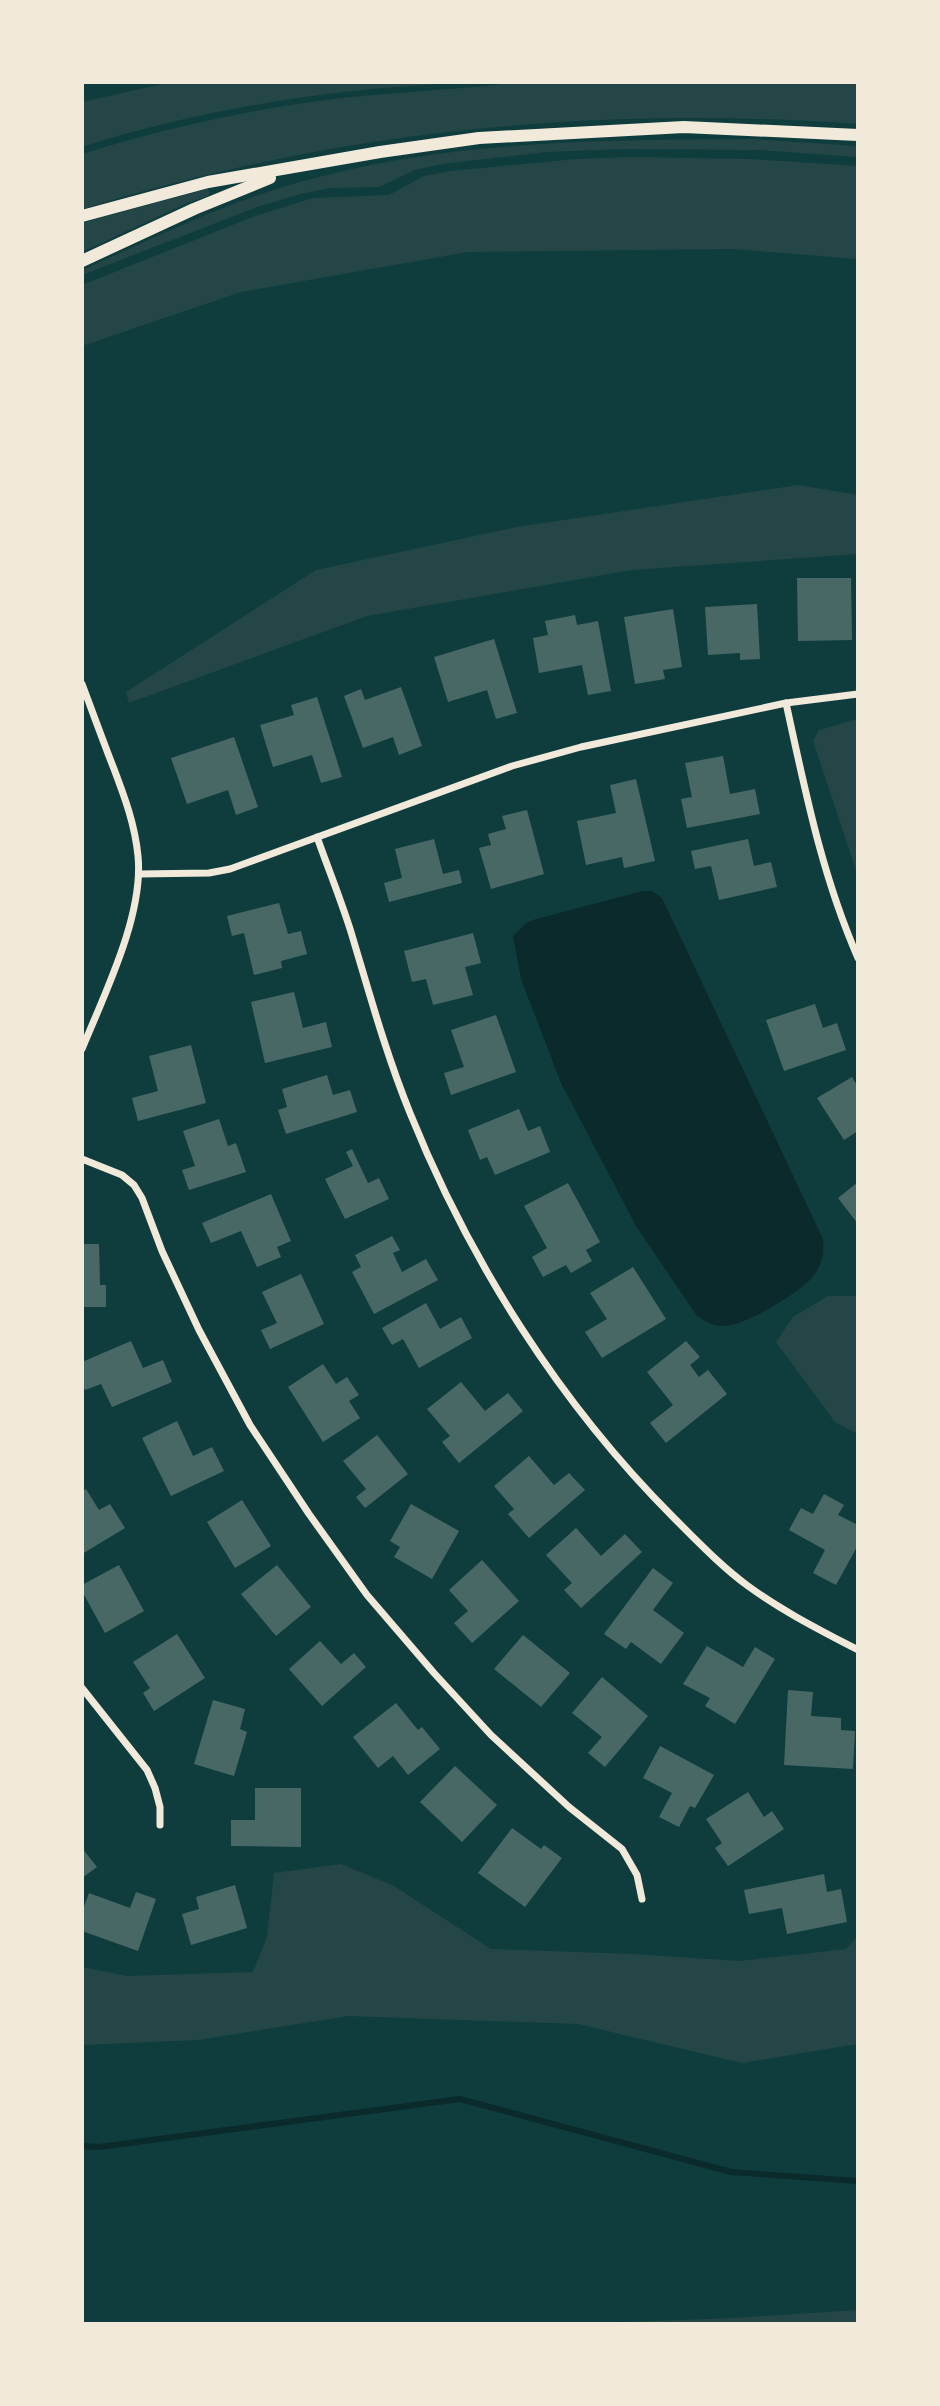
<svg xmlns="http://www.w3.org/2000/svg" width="940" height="2406" viewBox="0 0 940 2406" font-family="Barlow,sans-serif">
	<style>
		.green { fill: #244646 }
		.water { fill: #0a2a2b }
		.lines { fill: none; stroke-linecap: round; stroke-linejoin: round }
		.stream { stroke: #0a2a2b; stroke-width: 6 }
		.building { fill: #486865 }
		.minor { stroke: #f1e9da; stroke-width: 7 }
		.tertiary { stroke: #f1e9da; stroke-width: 12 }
	</style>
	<rect width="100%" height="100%" fill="#0f3d3e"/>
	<g class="green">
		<path d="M 171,82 L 460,82 C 415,86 371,88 327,94 C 244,105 162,121 82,147 L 82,102 Z"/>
		<path d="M 520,82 L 858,82 L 858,124 C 594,105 335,131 82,209 L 82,154 C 164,128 248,110 333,99 C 395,92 458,90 520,82 Z"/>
		<path d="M 751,139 L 858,146 L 858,157 L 760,150 L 623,149 L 546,152 L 442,164 L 415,170 L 379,187 L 331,188 L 300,194 L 257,207 L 82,275 L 82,270 C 152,239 220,205 293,184 C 441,140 599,140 751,139 Z"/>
		<path d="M 632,157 L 749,159 L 858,166 L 858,259 L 732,249 L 468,252 L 241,292 L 82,346 L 82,285 L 255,216 L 313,198 L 389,195 L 424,176 L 451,171 L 576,159 Z"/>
		<path d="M 207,189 L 210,192 L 208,196 L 185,204 L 82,252 L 82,223 Z"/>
		<path d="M 798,485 L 858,495 L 858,554 L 632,570 L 367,616 L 129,703 L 126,692 L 316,570 L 517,527 Z"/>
		<path d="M 858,719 L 858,876 L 813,741 L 819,730 Z"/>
		<path d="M 828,1296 L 858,1296 L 858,1434 L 835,1422 L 776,1342 L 793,1317 Z"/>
		<path d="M 341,1864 L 394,1886 L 491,1949 L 632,1954 L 740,1961 L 846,1949 L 858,1936 L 858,2044 L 742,2063 L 578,2024 L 348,2016 L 198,2040 L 82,2045 L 82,1967 L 127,1976 L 253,1972 L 267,1937 L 274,1873 Z"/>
		<path d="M 858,2310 L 858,2324 L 568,2324 L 734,2318 Z"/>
	</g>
	<path class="water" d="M 643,891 L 652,891 L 662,898 L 823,1239 C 824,1253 823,1262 815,1274 C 802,1292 744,1327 722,1326 C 712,1326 705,1321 697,1316 L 636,1226 L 561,1083 L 521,979 L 513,936 L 526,923 L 536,919 Z"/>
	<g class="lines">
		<path class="stream" d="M 82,2146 L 99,2147 L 460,2099 L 731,2172 L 858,2181"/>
	</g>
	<g class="building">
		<path d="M 797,578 L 851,578 L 852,640 L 798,641 Z"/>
		<path d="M 757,604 L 760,659 L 740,660 L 740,653 L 708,655 L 705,607 Z"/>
		<path d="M 673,609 L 682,667 L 663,670 L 665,679 L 635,684 L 624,617 Z"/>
		<path d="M 575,615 L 577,625 L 598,621 L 611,691 L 588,695 L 582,665 L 539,673 L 533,638 L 548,635 L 545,621 Z"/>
		<path d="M 494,639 L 517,713 L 496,719 L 487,690 L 448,702 L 434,657 Z"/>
		<path d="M 401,687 L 422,746 L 399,755 L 393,737 L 363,748 L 344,696 L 361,689 L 365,700 Z"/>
		<path d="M 317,697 L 342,777 L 321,783 L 312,755 L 273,767 L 260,725 L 294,715 L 291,705 Z"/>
		<path d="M 234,737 L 258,807 L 236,815 L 228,790 L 187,804 L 171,758 Z"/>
		<path d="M 723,756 L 730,794 L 755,789 L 760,814 L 687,828 L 681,799 L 692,797 L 685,763 Z"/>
		<path d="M 636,779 L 655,861 L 624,868 L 622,857 L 586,865 L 577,821 L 616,813 L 610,785 Z"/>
		<path d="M 527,810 L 544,874 L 491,889 L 479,848 L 491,845 L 488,834 L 506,829 L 502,816 Z"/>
		<path d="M 434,839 L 443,874 L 459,870 L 462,883 L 389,902 L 384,883 L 402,878 L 395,849 Z"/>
		<path d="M 748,839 L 754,866 L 771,862 L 777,887 L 719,900 L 711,866 L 695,869 L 691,851 Z"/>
		<path d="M 279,903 L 288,934 L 301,931 L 307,954 L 281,961 L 282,968 L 254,975 L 244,933 L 232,936 L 227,916 Z"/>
		<path d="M 473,933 L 481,963 L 465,967 L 473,995 L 433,1005 L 426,979 L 412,982 L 404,951 Z"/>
		<path d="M 294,992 L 303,1028 L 326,1022 L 332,1047 L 265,1063 L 251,1002 Z"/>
		<path d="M 815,1004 L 823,1028 L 837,1023 L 846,1050 L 784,1071 L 766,1020 Z"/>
		<path d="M 496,1015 L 516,1072 L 451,1095 L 444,1073 L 464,1067 L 451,1030 Z"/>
		<path d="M 191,1045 L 206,1103 L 138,1121 L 132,1098 L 158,1091 L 149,1056 Z"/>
		<path d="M 327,1075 L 333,1095 L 350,1090 L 357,1112 L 286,1134 L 278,1110 L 287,1107 L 282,1089 Z"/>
		<path d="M 852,1077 L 858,1087 L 858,1131 L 844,1140 L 817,1098 Z"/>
		<path d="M 519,1109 L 528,1131 L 540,1126 L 550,1152 L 495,1175 L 487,1157 L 480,1160 L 468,1130 Z"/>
		<path d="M 219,1119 L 228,1146 L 236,1143 L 246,1172 L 189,1190 L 182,1170 L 195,1166 L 183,1131 Z"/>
		<path d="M 352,1149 L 368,1183 L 379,1178 L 389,1199 L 345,1219 L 325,1179 L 353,1166 L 346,1152 Z"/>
		<path d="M 858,1182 L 858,1224 L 838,1198 Z"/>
		<path d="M 568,1183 L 600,1242 L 586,1250 L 592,1261 L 571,1273 L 566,1265 L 543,1277 L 532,1257 L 547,1248 L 524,1206 Z"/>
		<path d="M 271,1194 L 291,1241 L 277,1247 L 281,1257 L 257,1267 L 241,1231 L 211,1243 L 202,1223 Z"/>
		<path d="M 392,1236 L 400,1250 L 393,1253 L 402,1272 L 426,1259 L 438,1280 L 374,1314 L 352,1272 L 361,1267 L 355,1255 Z"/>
		<path d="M 82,1244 L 99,1244 L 100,1285 L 106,1285 L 106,1307 L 82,1307 Z"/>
		<path d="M 633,1267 L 666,1319 L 602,1358 L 585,1332 L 607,1319 L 590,1293 Z"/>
		<path d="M 301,1274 L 324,1324 L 270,1349 L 261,1330 L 277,1323 L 262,1292 Z"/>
		<path d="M 426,1303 L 440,1329 L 461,1317 L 472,1338 L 419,1368 L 403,1339 L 392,1345 L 382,1328 Z"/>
		<path d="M 131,1341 L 143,1368 L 163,1360 L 172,1382 L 112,1407 L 101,1384 L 85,1390 L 82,1383 L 82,1362 Z"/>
		<path d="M 686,1341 L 700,1357 L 690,1365 L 699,1377 L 708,1370 L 727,1394 L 666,1443 L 650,1423 L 673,1405 L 647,1372 Z"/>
		<path d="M 323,1364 L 336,1384 L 347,1377 L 359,1395 L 349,1401 L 360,1418 L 323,1442 L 288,1387 Z"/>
		<path d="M 461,1382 L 485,1411 L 508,1393 L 523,1411 L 459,1463 L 442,1442 L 450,1436 L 427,1409 Z"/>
		<path d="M 177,1421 L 193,1456 L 212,1447 L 224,1471 L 171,1496 L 142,1438 Z"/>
		<path d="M 377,1435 L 408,1474 L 365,1508 L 356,1497 L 366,1489 L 343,1461 Z"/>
		<path d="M 529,1456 L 554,1485 L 569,1473 L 585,1490 L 529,1538 L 508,1514 L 514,1509 L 494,1486 Z"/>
		<path d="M 86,1489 L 99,1510 L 110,1504 L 125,1528 L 82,1554 L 82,1491 Z"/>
		<path d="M 824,1494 L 844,1505 L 838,1515 L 858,1525 L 858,1545 L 836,1585 L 813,1573 L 825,1550 L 789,1530 L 801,1508 L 813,1514 Z"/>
		<path d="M 242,1500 L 271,1546 L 235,1568 L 207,1522 Z"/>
		<path d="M 411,1504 L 459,1531 L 432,1579 L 394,1557 L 400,1547 L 390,1541 Z"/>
		<path d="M 576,1528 L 601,1556 L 625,1534 L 642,1552 L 581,1608 L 564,1590 L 572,1583 L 546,1555 Z"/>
		<path d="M 482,1560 L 519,1601 L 472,1643 L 454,1623 L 468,1611 L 449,1590 Z"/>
		<path d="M 119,1565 L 144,1611 L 105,1633 L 82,1591 L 82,1585 Z"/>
		<path d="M 277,1565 L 311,1607 L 276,1636 L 241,1594 Z"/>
		<path d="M 653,1568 L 673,1583 L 653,1610 L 684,1633 L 661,1664 L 631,1642 L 626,1649 L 604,1634 Z"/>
		<path d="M 177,1634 L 205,1678 L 154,1711 L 143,1693 L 150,1688 L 133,1662 Z"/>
		<path d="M 523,1635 L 570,1673 L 541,1707 L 494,1669 Z"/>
		<path d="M 320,1641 L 341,1664 L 354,1653 L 366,1667 L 322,1706 L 289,1669 Z"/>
		<path d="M 707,1646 L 743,1667 L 755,1647 L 775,1659 L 735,1724 L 705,1706 L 710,1698 L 683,1684 Z"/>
		<path d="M 602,1677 L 648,1716 L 605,1767 L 588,1753 L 602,1737 L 572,1713 Z"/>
		<path d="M 788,1690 L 813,1692 L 811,1716 L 841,1718 L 841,1730 L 855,1731 L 853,1769 L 784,1765 Z"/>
		<path d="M 213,1700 L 245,1709 L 240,1729 L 247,1732 L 234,1776 L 194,1764 Z"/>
		<path d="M 396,1703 L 418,1730 L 422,1727 L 440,1749 L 408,1775 L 393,1756 L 378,1768 L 353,1737 Z"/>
		<path d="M 660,1746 L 714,1775 L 695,1808 L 690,1806 L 679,1827 L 659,1817 L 672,1793 L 643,1778 Z"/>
		<path d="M 455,1766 L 497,1805 L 462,1842 L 420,1802 Z"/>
		<path d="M 255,1788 L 301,1788 L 301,1847 L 231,1846 L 231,1820 L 255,1820 Z"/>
		<path d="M 748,1792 L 764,1817 L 772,1811 L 784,1829 L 728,1866 L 715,1848 L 722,1843 L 706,1819 Z"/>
		<path d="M 512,1828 L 541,1849 L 544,1845 L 562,1858 L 525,1907 L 478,1873 Z"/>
		<path d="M 82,1848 L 97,1867 L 82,1878 Z"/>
		<path d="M 824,1874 L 827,1892 L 841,1889 L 847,1922 L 787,1934 L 782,1908 L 749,1914 L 744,1890 Z"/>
		<path d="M 235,1885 L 247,1928 L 191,1945 L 182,1914 L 199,1909 L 196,1897 Z"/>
		<path d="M 136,1892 L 156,1899 L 138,1951 L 82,1931 L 82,1912 L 89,1893 L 130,1908 Z"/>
	</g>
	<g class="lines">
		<g class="minor">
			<path d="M 82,684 C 93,713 103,741 114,769 C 125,798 135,825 138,856 C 144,915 104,995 82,1049"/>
			<path d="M 786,703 C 805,790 822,876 858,958"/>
			<path d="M 317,837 C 328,868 341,900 351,932 C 369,992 386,1054 410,1113 C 470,1262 560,1404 674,1518 C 698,1542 721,1566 748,1586 C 782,1611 820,1630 858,1650"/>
			<path d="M 139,874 L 209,873 L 230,869 L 512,766 L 581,747 L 786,703 L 858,694"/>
			<path d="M 82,1159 L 122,1175 L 134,1185 L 142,1198 L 162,1251 L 199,1330 L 250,1425 L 309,1514 L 367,1595 L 434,1673 L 491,1735 L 569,1807 L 622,1849 L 637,1875 L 642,1899"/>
			<path d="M 82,1688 L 147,1770 L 155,1788 L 160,1807 L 160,1825"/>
		</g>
		<g class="tertiary">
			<path d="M 82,216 L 208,182 L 380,152 L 479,138 L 684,127 L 858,135"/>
			<path d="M 82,261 L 194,209 L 270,178"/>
		</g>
	</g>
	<rect width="940" height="2406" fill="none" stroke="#f1e9da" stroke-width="168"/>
</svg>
